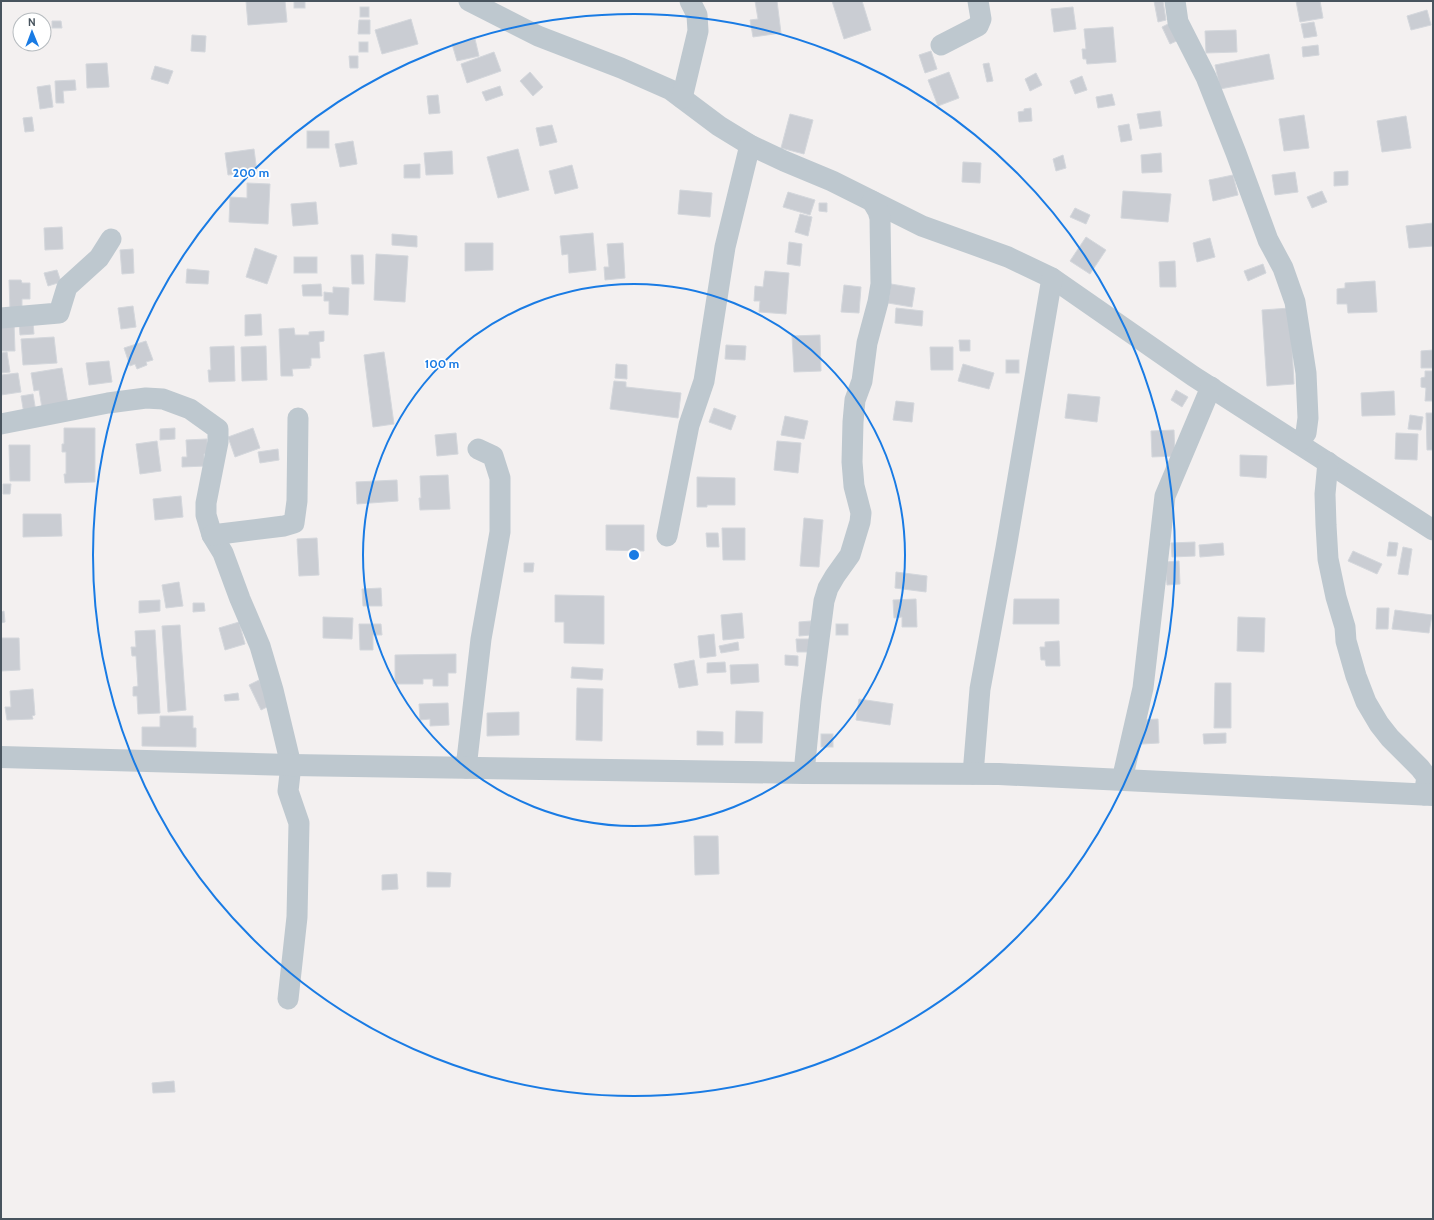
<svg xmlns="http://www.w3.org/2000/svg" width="1434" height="1220" viewBox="0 0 1434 1220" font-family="Cabin,sans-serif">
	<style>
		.building { fill: #cacdd3; stroke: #d4d7dc }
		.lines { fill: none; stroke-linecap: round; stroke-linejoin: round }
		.minor { stroke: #bec8cf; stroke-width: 21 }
		.tertiary { stroke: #bec8cf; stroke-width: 22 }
		.ring { fill: none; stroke: #197be4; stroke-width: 2 }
		.centre { fill: #197be4; stroke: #fff; stroke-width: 2 }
		.ring-label { font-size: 12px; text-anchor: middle; font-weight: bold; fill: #197be4; stroke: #fff; stroke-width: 3.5; stroke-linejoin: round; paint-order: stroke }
	</style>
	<rect width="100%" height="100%" fill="#f3f0f0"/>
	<g class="building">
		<path d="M 246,1 L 285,1 L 287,22 L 248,25 Z"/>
		<rect x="294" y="1" width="11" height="7"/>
		<path d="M 755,1 L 777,1 L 781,33 L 753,37 L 750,20 L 758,19 Z"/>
		<path d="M 832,1 L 862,1 L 871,30 L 844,39 Z"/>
		<path d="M 1154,1 L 1163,1 L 1166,20 L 1158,22 Z"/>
		<path d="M 1296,1 L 1320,1 L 1323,18 L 1300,22 Z"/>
		<rect x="360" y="7" width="9" height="10"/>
		<path d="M 1073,7 L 1076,29 L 1054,32 L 1051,9 Z"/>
		<path d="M 1427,10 L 1431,25 L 1411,30 L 1407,16 Z"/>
		<path d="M 411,19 L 418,44 L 382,54 L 375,30 Z"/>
		<path d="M 359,20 L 370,20 L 370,34 L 358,34 Z"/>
		<path d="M 52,21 L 61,21 L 62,28 L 52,28 Z"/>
		<path d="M 1174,21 L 1183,38 L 1170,44 L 1162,27 Z"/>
		<path d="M 1314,22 L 1317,36 L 1304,38 L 1301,24 Z"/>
		<path d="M 1113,27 L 1116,62 L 1087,64 L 1086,59 L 1083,59 L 1082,49 L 1086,49 L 1084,29 Z"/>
		<path d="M 1236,30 L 1237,52 L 1206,53 L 1205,31 Z"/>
		<path d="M 192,35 L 206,36 L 205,52 L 191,51 Z"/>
		<path d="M 475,39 L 479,56 L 457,61 L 452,44 Z"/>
		<rect x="359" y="42" width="9" height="10"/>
		<path d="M 1318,45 L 1319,55 L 1303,57 L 1302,47 Z"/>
		<path d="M 931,51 L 937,69 L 925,73 L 919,55 Z"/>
		<path d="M 494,52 L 501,71 L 467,83 L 461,64 Z"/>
		<path d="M 1269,54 L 1274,79 L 1220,89 L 1215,65 Z"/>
		<path d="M 349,56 L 358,56 L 358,68 L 350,68 Z"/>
		<path d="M 107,63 L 109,87 L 87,88 L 86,64 Z"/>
		<path d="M 989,63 L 993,81 L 987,82 L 983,64 Z"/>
		<path d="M 155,66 L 173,71 L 168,84 L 151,79 Z"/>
		<path d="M 530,72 L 543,87 L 533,96 L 520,81 Z"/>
		<path d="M 949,72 L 959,98 L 938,106 L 928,80 Z"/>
		<path d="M 1036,73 L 1042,85 L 1030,91 L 1025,79 Z"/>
		<path d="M 1082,76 L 1087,90 L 1075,94 L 1070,81 Z"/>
		<path d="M 75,80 L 76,90 L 63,91 L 64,103 L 56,103 L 55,81 Z"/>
		<path d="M 50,85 L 53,107 L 40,109 L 37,87 Z"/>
		<path d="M 500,86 L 503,95 L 486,101 L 482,92 Z"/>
		<path d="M 1112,94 L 1115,105 L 1098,108 L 1096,97 Z"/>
		<path d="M 438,95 L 440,113 L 429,114 L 427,96 Z"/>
		<path d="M 1031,108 L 1032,121 L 1019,122 L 1018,112 L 1024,111 L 1024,109 Z"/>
		<path d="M 1160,111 L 1162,126 L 1140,129 L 1137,114 Z"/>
		<path d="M 790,114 L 813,120 L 804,154 L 781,148 Z"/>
		<path d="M 1304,115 L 1309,148 L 1284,151 L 1279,119 Z"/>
		<path d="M 1406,116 L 1411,148 L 1382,152 L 1377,121 Z"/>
		<path d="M 32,117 L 34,131 L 25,132 L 23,118 Z"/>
		<path d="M 1129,124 L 1132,140 L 1121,142 L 1118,126 Z"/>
		<path d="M 552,125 L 557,142 L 540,146 L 536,128 Z"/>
		<rect x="307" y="131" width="22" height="17"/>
		<path d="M 353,141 L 357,164 L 340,167 L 335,144 Z"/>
		<path d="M 254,149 L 257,172 L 228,175 L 225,153 Z"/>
		<path d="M 518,149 L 529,190 L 498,198 L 487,157 Z"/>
		<path d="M 452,151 L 453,174 L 426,175 L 424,153 Z"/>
		<path d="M 1161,153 L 1162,172 L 1142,173 L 1141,155 Z"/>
		<path d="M 1063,155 L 1066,168 L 1056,171 L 1053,159 Z"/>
		<path d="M 963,162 L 981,163 L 980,183 L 962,182 Z"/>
		<path d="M 420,164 L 420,178 L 404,178 L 404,165 Z"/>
		<path d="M 572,165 L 578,188 L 555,194 L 549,171 Z"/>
		<path d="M 1348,171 L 1348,185 L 1334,186 L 1334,172 Z"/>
		<path d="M 1295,172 L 1298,192 L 1275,195 L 1272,175 Z"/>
		<path d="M 1233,175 L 1238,195 L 1213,201 L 1209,180 Z"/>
		<path d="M 247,183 L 270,184 L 268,224 L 229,222 L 230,197 L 247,198 Z"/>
		<path d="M 680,190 L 712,193 L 710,217 L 678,214 Z"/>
		<path d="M 1123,191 L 1171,194 L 1168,222 L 1121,218 Z"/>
		<path d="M 1322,191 L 1327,202 L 1312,208 L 1307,197 Z"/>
		<path d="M 788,192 L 815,200 L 810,215 L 783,207 Z"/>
		<path d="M 316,202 L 318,224 L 293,226 L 291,204 Z"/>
		<path d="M 819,203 L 827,203 L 827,212 L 819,211 Z"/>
		<path d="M 1075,208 L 1090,215 L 1086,224 L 1070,217 Z"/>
		<path d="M 800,214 L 812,217 L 808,236 L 795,232 Z"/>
		<path d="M 1433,223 L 1433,246 L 1409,248 L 1406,226 Z"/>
		<path d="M 62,227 L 63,249 L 45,250 L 44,228 Z"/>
		<path d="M 593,233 L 596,270 L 569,273 L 568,254 L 562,255 L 560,236 Z"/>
		<path d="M 392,234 L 417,236 L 417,247 L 392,245 Z"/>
		<path d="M 1086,237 L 1106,250 L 1090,274 L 1070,261 Z"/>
		<path d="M 1210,238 L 1215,257 L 1197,262 L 1193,243 Z"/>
		<path d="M 789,242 L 802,244 L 800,266 L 787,264 Z"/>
		<path d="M 465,243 L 493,243 L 493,270 L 465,271 Z"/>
		<path d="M 623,243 L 625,278 L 605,280 L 604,267 L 609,267 L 607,244 Z"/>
		<path d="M 255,248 L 277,256 L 267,284 L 246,277 Z"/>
		<path d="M 133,249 L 134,273 L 122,274 L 120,250 Z"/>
		<path d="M 376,254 L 408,256 L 405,302 L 374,300 Z"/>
		<path d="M 351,255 L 363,255 L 364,284 L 352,284 Z"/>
		<rect x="294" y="257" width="23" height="16"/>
		<path d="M 1175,261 L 1176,287 L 1160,287 L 1159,262 Z"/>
		<path d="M 1263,264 L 1266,273 L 1248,281 L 1244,271 Z"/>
		<path d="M 187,269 L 209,271 L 208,284 L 186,283 Z"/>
		<path d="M 57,270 L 61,282 L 48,286 L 44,273 Z"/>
		<path d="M 765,271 L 789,273 L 786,314 L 759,312 L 760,301 L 754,301 L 755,286 L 763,287 Z"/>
		<path d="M 9,280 L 21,280 L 22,283 L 30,283 L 30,299 L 22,299 L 22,310 L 10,311 Z"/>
		<path d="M 1375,281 L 1377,312 L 1348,313 L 1347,304 L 1337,304 L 1337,289 L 1345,288 L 1345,283 Z"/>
		<path d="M 321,284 L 322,296 L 303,296 L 302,285 Z"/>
		<path d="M 891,284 L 915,288 L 912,307 L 888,303 Z"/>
		<path d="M 844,285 L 861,287 L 859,313 L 841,312 Z"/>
		<path d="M 333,287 L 349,288 L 348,315 L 329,314 L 329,301 L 324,301 L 324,292 L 333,293 Z"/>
		<path d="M 133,306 L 136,327 L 121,329 L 118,308 Z"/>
		<path d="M 896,308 L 923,311 L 922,326 L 895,323 Z"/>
		<path d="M 1290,308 L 1294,384 L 1267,386 L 1262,310 Z"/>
		<path d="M 261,314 L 262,335 L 245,336 L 245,315 Z"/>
		<path d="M 14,322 L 15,351 L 1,351 L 1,323 Z"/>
		<path d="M 33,322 L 34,334 L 20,335 L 19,323 Z"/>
		<path d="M 294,328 L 295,335 L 309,335 L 309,332 L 324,331 L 324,341 L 319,342 L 320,358 L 311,358 L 311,366 L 309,366 L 310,368 L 292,369 L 293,376 L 281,376 L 279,329 Z"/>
		<path d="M 820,335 L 821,371 L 794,372 L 792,336 Z"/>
		<path d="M 54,337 L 57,363 L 23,365 L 21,339 Z"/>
		<path d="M 959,340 L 970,340 L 970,351 L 960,351 Z"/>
		<path d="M 146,341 L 153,360 L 146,362 L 147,365 L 137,369 L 135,364 L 130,366 L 124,348 Z"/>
		<path d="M 726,345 L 746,346 L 745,360 L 725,359 Z"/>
		<path d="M 234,346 L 235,381 L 209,382 L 208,370 L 211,370 L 210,347 Z"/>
		<path d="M 266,346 L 267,380 L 242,381 L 241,347 Z"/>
		<path d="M 930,347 L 953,347 L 953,370 L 931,370 Z"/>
		<path d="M 1433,350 L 1433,368 L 1421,368 L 1421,351 Z"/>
		<path d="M 7,352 L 10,372 L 1,373 L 1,353 Z"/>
		<path d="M 384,352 L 394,424 L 373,427 L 364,355 Z"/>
		<rect x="1006" y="360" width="13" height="13"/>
		<path d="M 109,361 L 112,382 L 89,385 L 86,363 Z"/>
		<path d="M 616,364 L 627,365 L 627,379 L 615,378 Z"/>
		<path d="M 963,364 L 994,373 L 989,389 L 958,381 Z"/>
		<path d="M 62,368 L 68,404 L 42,408 L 39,390 L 34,391 L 31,373 Z"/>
		<path d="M 1425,371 L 1433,371 L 1433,401 L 1425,401 L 1426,388 L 1421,387 L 1421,378 L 1425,377 Z"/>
		<path d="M 18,373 L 21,392 L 1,395 L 1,375 Z"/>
		<path d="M 614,381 L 626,382 L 626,387 L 681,393 L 678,418 L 610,409 Z"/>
		<path d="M 1176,390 L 1188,397 L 1182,407 L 1171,400 Z"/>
		<path d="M 1394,391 L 1395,415 L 1362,416 L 1361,393 Z"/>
		<path d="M 33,394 L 36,412 L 24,414 L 21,396 Z"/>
		<path d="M 1068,394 L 1100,397 L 1097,422 L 1065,418 Z"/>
		<path d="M 896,401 L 914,403 L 912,422 L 893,420 Z"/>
		<path d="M 714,408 L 736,416 L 731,430 L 709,422 Z"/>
		<path d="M 1426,413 L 1433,413 L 1433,450 L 1427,450 Z"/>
		<path d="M 1410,415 L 1423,417 L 1421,430 L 1408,429 Z"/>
		<path d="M 785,416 L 808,421 L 804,439 L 781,435 Z"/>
		<path d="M 64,428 L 95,428 L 95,482 L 65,483 L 64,474 L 66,474 L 66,452 L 62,452 L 62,444 L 64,444 Z"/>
		<path d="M 175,428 L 175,439 L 160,440 L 160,429 Z"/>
		<path d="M 253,428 L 260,448 L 235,457 L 228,437 Z"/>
		<path d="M 1174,430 L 1175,456 L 1152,457 L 1151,431 Z"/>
		<path d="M 456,433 L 458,454 L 437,456 L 435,435 Z"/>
		<path d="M 1396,433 L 1418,434 L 1417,460 L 1395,459 Z"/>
		<path d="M 207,439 L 208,454 L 204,454 L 205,466 L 182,467 L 182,457 L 187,457 L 186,440 Z"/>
		<path d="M 157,441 L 161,471 L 140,474 L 136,444 Z"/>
		<path d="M 777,441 L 801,443 L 798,473 L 774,470 Z"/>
		<path d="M 9,445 L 30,445 L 30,481 L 10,481 Z"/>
		<path d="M 278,449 L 279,460 L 260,463 L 258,452 Z"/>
		<path d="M 1240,455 L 1267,456 L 1266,478 L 1240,476 Z"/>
		<path d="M 448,475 L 450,509 L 420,510 L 419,498 L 421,498 L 420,476 Z"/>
		<path d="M 697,477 L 735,478 L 735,505 L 707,505 L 707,507 L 697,507 Z"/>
		<path d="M 397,480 L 398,501 L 357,504 L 356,482 Z"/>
		<path d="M 3,484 L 11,484 L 10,494 L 3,494 Z"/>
		<path d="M 181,496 L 183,517 L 155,520 L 153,499 Z"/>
		<path d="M 23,514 L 61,514 L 62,536 L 23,537 Z"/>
		<path d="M 804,518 L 823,520 L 819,567 L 800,566 Z"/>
		<path d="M 606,525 L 644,525 L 644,551 L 606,550 Z"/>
		<path d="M 722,528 L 745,528 L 745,560 L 723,560 Z"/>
		<path d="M 706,533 L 718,533 L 719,547 L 707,547 Z"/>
		<path d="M 317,538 L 319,575 L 299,576 L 297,539 Z"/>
		<path d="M 1195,542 L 1195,556 L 1172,557 L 1171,543 Z"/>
		<path d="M 1389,542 L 1398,543 L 1396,556 L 1387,556 Z"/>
		<path d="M 1223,543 L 1224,555 L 1200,557 L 1199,545 Z"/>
		<path d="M 1403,547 L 1412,549 L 1408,575 L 1398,574 Z"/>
		<path d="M 1353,551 L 1382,564 L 1377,574 L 1348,561 Z"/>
		<path d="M 1179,561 L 1180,584 L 1167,585 L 1165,562 Z"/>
		<path d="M 524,563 L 534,563 L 533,572 L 524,572 Z"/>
		<path d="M 896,572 L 927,576 L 926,592 L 895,588 Z"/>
		<path d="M 179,582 L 183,606 L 166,608 L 162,585 Z"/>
		<path d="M 381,588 L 382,606 L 363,606 L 362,589 Z"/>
		<path d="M 555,595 L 604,596 L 604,644 L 564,643 L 564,622 L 555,622 Z"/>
		<path d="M 916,599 L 917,627 L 902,627 L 902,617 L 894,618 L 893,600 Z"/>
		<path d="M 1014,599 L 1059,599 L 1059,624 L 1013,624 Z"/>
		<path d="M 160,600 L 160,611 L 139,613 L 139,601 Z"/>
		<path d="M 193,603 L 204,603 L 205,611 L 193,612 Z"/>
		<path d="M 1377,608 L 1389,608 L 1388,629 L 1376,629 Z"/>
		<path d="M 1395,610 L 1432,615 L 1429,633 L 1392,629 Z"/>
		<path d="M 4,611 L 5,622 L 1,623 L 1,612 Z"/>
		<path d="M 742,613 L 744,638 L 723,640 L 721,615 Z"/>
		<path d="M 323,617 L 353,618 L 352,639 L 323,638 Z"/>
		<path d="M 1238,617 L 1265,618 L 1264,652 L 1237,651 Z"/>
		<path d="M 811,621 L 811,635 L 799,636 L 799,622 Z"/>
		<path d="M 239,622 L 245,644 L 225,650 L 219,628 Z"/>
		<path d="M 359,624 L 381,624 L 382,635 L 373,635 L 373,650 L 360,650 Z"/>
		<rect x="836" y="624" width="12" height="11"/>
		<path d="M 180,625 L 186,710 L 168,712 L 162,626 Z"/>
		<path d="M 155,630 L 160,713 L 138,714 L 137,696 L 133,696 L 133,687 L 138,686 L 136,656 L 132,656 L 131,647 L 136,647 L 135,631 Z"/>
		<path d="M 714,634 L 716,656 L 700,658 L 698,636 Z"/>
		<path d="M 1,638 L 19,638 L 20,670 L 1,671 Z"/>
		<path d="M 796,639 L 810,639 L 811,652 L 797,652 Z"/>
		<path d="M 1059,641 L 1060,666 L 1046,666 L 1045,660 L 1041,660 L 1040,647 L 1045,647 L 1045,642 Z"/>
		<path d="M 738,642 L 739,650 L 721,653 L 719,646 Z"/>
		<path d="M 456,654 L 456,673 L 448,673 L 448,686 L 433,686 L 433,679 L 423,679 L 423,684 L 395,684 L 395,655 Z"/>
		<path d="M 785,655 L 798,656 L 798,666 L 785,665 Z"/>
		<path d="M 694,660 L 698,685 L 679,688 L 674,664 Z"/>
		<path d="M 725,662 L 726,672 L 707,673 L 707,663 Z"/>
		<path d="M 758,664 L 759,682 L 731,684 L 730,665 Z"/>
		<path d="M 572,667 L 603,669 L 602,680 L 571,678 Z"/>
		<path d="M 259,680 L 271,705 L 261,710 L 249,685 Z"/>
		<path d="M 1215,683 L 1231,683 L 1231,728 L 1214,728 Z"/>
		<path d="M 577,688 L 603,689 L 602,741 L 576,740 Z"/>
		<path d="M 33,689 L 35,715 L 32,716 L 33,719 L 7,720 L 5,707 L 11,707 L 10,691 Z"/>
		<path d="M 238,693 L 239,700 L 225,701 L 224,695 Z"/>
		<path d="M 859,699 L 893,704 L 890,725 L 856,720 Z"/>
		<path d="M 448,703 L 449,725 L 430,726 L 430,719 L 420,720 L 419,704 Z"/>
		<path d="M 736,711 L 763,712 L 762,743 L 735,743 Z"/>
		<path d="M 519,712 L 519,735 L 487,736 L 487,713 Z"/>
		<path d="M 160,716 L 193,716 L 193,728 L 196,728 L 196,747 L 142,746 L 142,727 L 160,727 Z"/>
		<path d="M 1158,719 L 1159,743 L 1142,744 L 1141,720 Z"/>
		<path d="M 697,731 L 723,732 L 723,745 L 697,745 Z"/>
		<path d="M 1226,733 L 1226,743 L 1204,744 L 1203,734 Z"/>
		<rect x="821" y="734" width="12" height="13"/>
		<path d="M 694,836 L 718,836 L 719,874 L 695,875 Z"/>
		<path d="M 427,872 L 451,873 L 450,887 L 427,887 Z"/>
		<path d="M 397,874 L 398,889 L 382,890 L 382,875 Z"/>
		<path d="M 174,1081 L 175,1092 L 153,1093 L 152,1083 Z"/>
	</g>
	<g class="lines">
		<g class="minor">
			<path d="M 469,1 L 538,36 L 621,68 L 671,90 L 719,126 L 750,145 L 784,161 L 832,181 L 922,226 L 1008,257 L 1052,278 L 1193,376 L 1433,530"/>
			<path d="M 1175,1 L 1178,22 L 1206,77 L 1236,153 L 1268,240 L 1283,268 L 1295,302 L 1306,373 L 1308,418 L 1306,433 L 1298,443"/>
			<path d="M 941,45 L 978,26 L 981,19 L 978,1"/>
			<path d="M 682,98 L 698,31 L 697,15 L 690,1"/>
			<path d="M 1,318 L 59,313 L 67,287 L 99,258 L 111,239"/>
			<path d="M 1,424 L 108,403 L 146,398 L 163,399 L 190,409 L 218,429 L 218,442 L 206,503 L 206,515 L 212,535 L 223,553 L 240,599 L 260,646 L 273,690 L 291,765 L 288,791 L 299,823 L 297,917 L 288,999"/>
			<path d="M 1328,462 L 1325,494 L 1326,525 L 1328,559 L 1336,597 L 1345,627 L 1346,641 L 1356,676 L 1366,702 L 1379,724 L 1390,738 L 1420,768 L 1427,777 L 1424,795"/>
			<path d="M 212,535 L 284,526 L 294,523 L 297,501 L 298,418"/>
			<path d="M 667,536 L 689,425 L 704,381 L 725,247 L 750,145"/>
			<path d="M 466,768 L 481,639 L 500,532 L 500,478 L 493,456 L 478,449"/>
			<path d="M 804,773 L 811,701 L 824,601 L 828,588 L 835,576 L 850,555 L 860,522 L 861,513 L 854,486 L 852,462 L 853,422 L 855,400 L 862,381 L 867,343 L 878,302 L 881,284 L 880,218 L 878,211 L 872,201"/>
			<path d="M 973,774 L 980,689 L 1006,548 L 1052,278"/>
			<path d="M 1122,780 L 1143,688 L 1165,496 L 1211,387"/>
		</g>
		<path class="tertiary" d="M 1,757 L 291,765 L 804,773 L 999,774 L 1433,795"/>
	</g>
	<g class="ring">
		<circle cx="634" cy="555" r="271"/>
		<circle cx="634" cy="555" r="541"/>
	</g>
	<circle cx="634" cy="555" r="6" class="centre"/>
	<g class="ring-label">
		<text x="251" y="177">200 m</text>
		<text x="442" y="368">100 m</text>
	</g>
	<rect width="1434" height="1220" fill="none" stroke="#48545e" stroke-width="4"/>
	<g transform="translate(32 32) rotate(359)"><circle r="19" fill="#ffffff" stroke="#b6bbbf"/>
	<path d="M0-3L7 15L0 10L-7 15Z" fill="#197be4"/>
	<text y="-6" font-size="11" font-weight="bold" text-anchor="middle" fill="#48545e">N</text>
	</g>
</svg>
